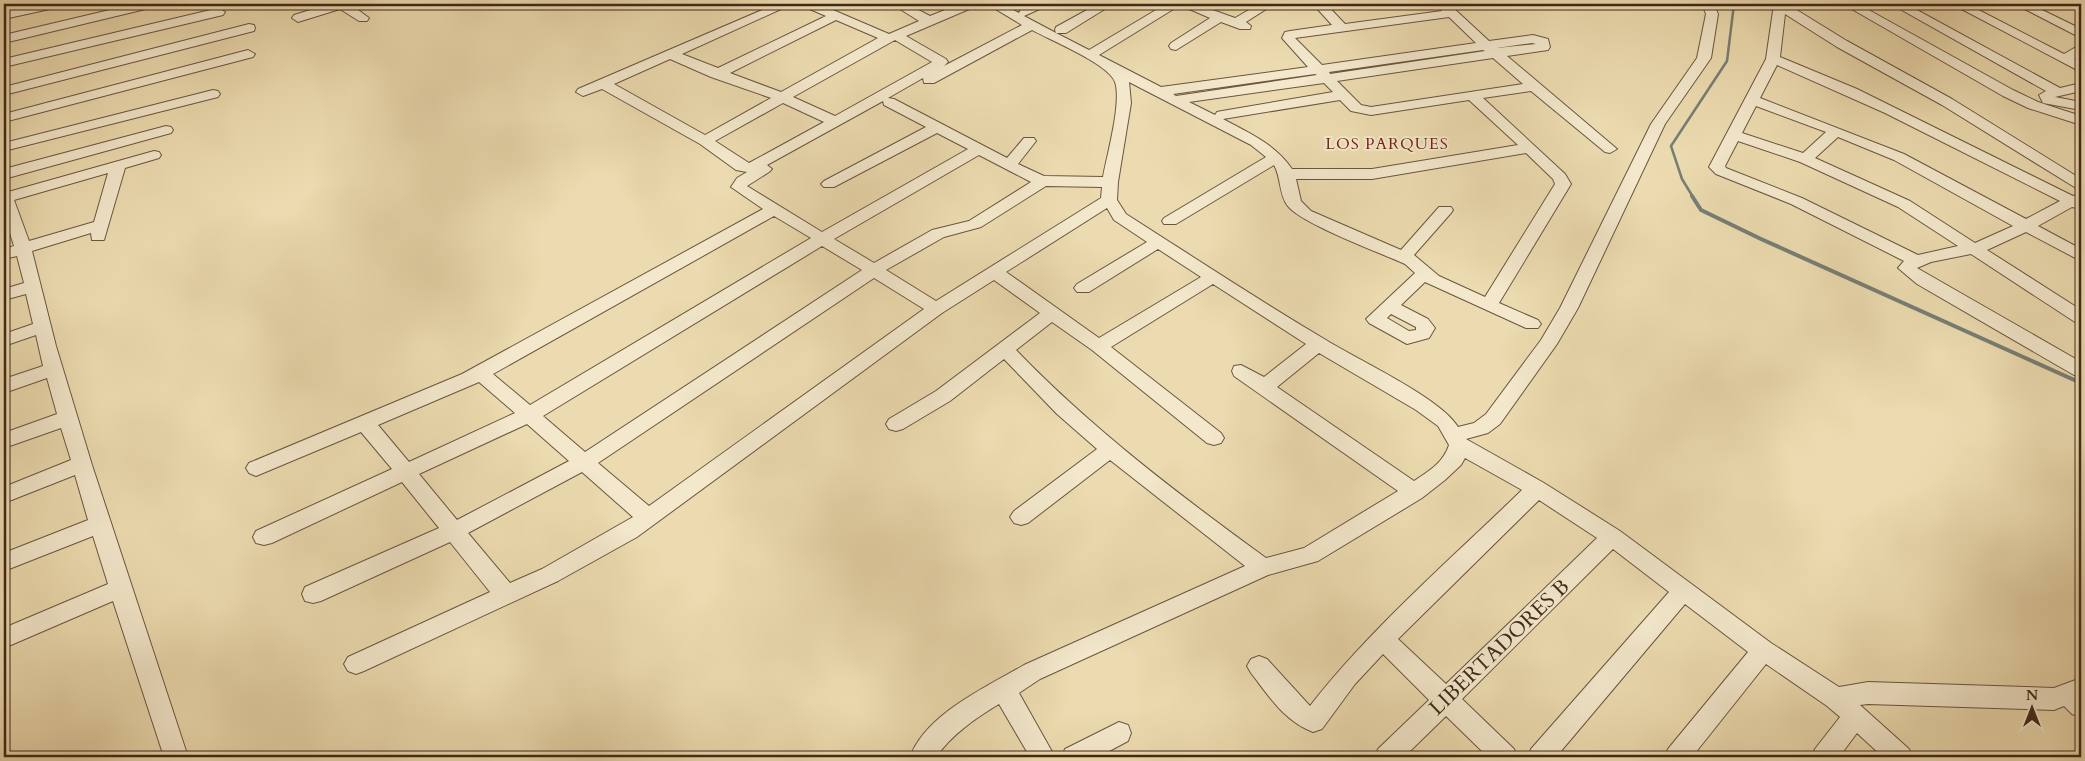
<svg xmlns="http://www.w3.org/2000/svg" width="2085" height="761" viewBox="0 0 2085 761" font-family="Cardo,serif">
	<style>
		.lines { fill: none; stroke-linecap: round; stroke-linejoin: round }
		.stream-far1 { stroke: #767f75; stroke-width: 2.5 }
		.stream { stroke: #767f75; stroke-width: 4 }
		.minor-casing { stroke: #6b553f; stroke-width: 2 }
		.minor { fill: #f3e8cc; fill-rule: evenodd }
		.labels { text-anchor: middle; stroke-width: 4; stroke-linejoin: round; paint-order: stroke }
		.far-neighbourhood-label { font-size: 16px; letter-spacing: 1px; fill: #7a1f14; stroke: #f3e8cc }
		.near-street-label { font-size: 21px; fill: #402819; stroke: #f3e8cc }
	</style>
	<rect width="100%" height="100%" fill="#ecdbb0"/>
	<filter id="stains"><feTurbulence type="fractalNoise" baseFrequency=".004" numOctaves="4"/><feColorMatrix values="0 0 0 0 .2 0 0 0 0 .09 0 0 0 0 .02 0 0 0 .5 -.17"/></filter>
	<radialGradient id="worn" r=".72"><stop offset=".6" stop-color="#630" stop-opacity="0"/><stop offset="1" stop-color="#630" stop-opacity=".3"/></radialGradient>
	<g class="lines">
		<path class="stream-far1" d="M 1693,197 L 1682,179 L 1671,146 L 1727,61 L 1734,4"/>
		<path class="stream" d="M 1692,196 L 1701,210 L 1761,239 L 2081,383"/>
		<g class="minor-casing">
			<g id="minor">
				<path d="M 39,4 L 61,4 L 59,7 L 4,19 L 4,11 Z"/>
				<path d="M 135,4 L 156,4 L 154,7 L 4,43 L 4,35 Z"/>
				<path d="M 330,4 L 350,4 L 369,18 L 367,21 L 359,21 L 340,9 L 298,22 L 292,18 L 294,15 Z"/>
				<path d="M 776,4 L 792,4 L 682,54 L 718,68 L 826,16 L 805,7 L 803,4 L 819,4 L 889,34 L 919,21 L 892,4 L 907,4 L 930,16 L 960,4 L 976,4 L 974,7 L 906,36 L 946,59 L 948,62 L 944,66 L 1022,25 L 987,4 L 1002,4 L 1019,13 L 1021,9 L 1031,4 L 1046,4 L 1044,7 L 1024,16 L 1056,33 L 1055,30 L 1056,27 L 1098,4 L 1113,4 L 1066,33 L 1056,33 L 1089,50 L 1166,4 L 1196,4 L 1235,18 L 1259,4 L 1274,4 L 1246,22 L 1251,26 L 1250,29 L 1240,29 L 1221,22 L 1176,50 L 1171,49 L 1169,46 L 1171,43 L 1210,18 L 1180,5 L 1099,55 L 1161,87 L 1308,67 L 1282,38 L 1285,32 L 1290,31 L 1332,25 L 1313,4 L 1326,4 L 1345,24 L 1442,11 L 1438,4 L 1449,4 L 1489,41 L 1533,35 L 1548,39 L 1550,47 L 1548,50 L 1507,56 L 1617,149 L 1610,153 L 1605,152 L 1531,91 L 1483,98 L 1565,174 L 1571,184 L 1499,303 L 1538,320 L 1541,324 L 1538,328 L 1526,328 L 1425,282 L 1401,305 L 1428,319 L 1435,328 L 1429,338 L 1407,344 L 1369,323 L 1366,319 L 1415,273 L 1405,264 C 1381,253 1299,223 1287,205 C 1279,194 1281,177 1274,165 L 1176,224 L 1164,224 L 1162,221 L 1164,218 L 1266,157 L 1251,145 L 1129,82 L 1131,103 L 1118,182 L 1117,200 L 1126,214 C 1192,256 1258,300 1326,340 C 1358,360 1441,398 1458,427 L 1474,423 L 1486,414 L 1541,340 L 1560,308 L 1651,124 L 1697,58 L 1706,14 L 1702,4 L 1714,4 L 1718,14 L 1711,58 L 1665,124 L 1578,308 L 1557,344 L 1500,424 L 1488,433 L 1466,439 L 1544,483 L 1620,531 L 1771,643 L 1839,687 L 1868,682 L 2054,688 L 2081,678 L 2081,717 L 2072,714 L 2064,706 L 2054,710 L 1868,704 L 1860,705 L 1909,749 L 1912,757 L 1883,757 L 1857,733 L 1839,757 L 1812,757 L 1815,749 L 1840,717 L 1827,706 L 1766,664 L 1692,757 L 1665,757 L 1668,749 L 1748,652 L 1685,604 L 1556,757 L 1528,757 L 1531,749 L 1669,592 L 1613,549 L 1462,699 L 1514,749 L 1517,757 L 1488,757 L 1446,716 L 1404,757 L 1375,757 L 1378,749 L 1429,700 L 1383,654 L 1355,684 L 1322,729 L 1313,732 C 1284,721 1269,696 1251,673 L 1247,666 L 1251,659 L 1259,656 L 1267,659 L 1310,706 C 1372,627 1450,560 1522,490 L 1465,458 L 1461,465 L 1445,480 L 1422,498 L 1318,561 L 1268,575 L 1040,679 L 1019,693 L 1055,757 L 1030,757 L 999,704 C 976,718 952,734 936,757 L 910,757 C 926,714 986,687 1024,665 L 1245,566 L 1110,460 L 1028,523 L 1021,525 L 1014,523 L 1010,517 L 1014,511 L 1097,449 L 1057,414 L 1004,359 L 950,401 L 903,429 L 896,431 L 889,429 L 886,424 L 889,419 L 936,391 L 1040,313 L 994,280 L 942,313 L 637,537 L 558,581 L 364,671 L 356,674 L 348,671 L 344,664 L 348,657 L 490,592 L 450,542 L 321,601 L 313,603 L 305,601 L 302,594 L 305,587 L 439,528 L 402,482 L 272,543 L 264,545 L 256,543 L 253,537 L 256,531 L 392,469 L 361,432 L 256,476 L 249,473 L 246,468 L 249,463 L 462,374 L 763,209 L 731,187 L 737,178 L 747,172 L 736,170 L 700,144 L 602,89 L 583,96 L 576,92 L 578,89 ZM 1449,17 L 1476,43 L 1322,65 L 1295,38 ZM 836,20 L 878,38 L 781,92 L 730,73 ZM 1032,30 C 1050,40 1109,64 1115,82 C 1122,102 1107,155 1103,177 L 1044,176 L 1018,164 L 1036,141 L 1034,138 L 1024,138 L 1007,158 L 894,99 L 888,98 L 923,78 L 924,83 L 934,83 ZM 895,40 L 932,62 L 835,116 L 793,97 ZM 1532,43 L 1536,44 L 1497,48 ZM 1483,50 L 1485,51 L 1330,74 L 1329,72 ZM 1493,58 L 1523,84 L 1371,107 L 1361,105 L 1337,81 ZM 670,59 L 711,77 L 771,98 L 705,135 L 614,84 ZM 1315,74 L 1317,75 L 1176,96 L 1173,94 ZM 1324,83 L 1333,92 L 1222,111 L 1217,112 L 1215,115 L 1189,102 ZM 1340,100 L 1351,111 L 1371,115 L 1469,100 L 1518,145 L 1372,169 L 1292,169 C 1275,144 1249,133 1223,119 ZM 883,101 L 884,105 L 926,127 L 824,181 L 821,184 L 824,187 L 834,187 L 937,133 L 968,149 L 822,232 L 747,186 L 769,172 L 772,169 L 767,165 ZM 783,103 L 824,122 L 749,163 L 715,141 ZM 1526,153 L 1553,179 L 1555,184 L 1485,297 L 1439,276 L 1414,255 L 1451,213 L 1453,210 L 1451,207 L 1439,207 L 1401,250 L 1311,211 L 1301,201 L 1296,179 L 1372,179 ZM 979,155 L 1031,182 L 969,221 L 932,230 L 874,263 L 834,239 ZM 1046,186 L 1102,187 L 1101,198 L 936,301 L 886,270 L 944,237 L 981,227 ZM 1107,208 L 1114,220 L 1147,242 L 1077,284 L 1074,288 L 1077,292 L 1089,292 L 1158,249 L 1201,277 L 1099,338 L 1006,272 ZM 774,216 L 811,238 L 530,405 L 493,374 ZM 822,246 L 862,270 L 585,452 L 543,416 ZM 874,278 L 924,309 L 649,506 L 598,463 ZM 1213,284 L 1306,344 L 1264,377 L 1241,365 L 1234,366 L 1232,371 L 1234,376 L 1398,491 L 1304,548 L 1266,558 C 1178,494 1092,429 1016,350 L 1052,322 L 1092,350 L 1207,443 L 1214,445 L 1221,443 L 1224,438 L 1221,433 L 1111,347 ZM 1391,314 L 1416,327 L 1416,330 L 1409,331 L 1387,318 ZM 1319,353 L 1416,410 L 1438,426 L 1449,445 C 1443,463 1429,471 1414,481 L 1277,387 ZM 479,382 L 515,413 L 409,462 L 378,425 ZM 527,424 L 569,461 L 457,520 L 419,474 ZM 582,472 L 633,517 L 542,569 L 510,583 L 468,533 ZM 1539,500 L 1597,538 L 1446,684 L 1398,639 Z"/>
				<path d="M 1638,4 L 1651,4 L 1645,8 Z"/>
				<path d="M 1774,4 L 1787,4 L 1847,41 L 1952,99 L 2081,179 L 2081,190 L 2076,188 L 1942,105 L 1837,47 L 1785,14 L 1780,57 L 1857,89 L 2073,196 L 2081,193 L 2081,209 L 2072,207 L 2038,226 L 2081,249 L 2081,261 L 2026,232 L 1987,250 L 2081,310 L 2081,324 L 2075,322 L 1971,254 L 1931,262 L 1917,268 L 2081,362 L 2081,376 L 2074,375 L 1917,284 L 1898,268 L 1904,261 L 1791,204 L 1716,174 L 1709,167 L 1766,59 ZM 1777,65 L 1885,113 L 2060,201 L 2026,219 L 1904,154 L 1760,98 ZM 1756,106 L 1826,132 L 1803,153 L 1742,133 ZM 1838,137 L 1894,160 L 2013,226 L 1975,243 L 1910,201 L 1815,158 ZM 1738,141 L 1800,162 L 1898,207 L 1958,246 L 1918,255 L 1802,198 L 1726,168 L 1725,166 Z"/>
				<path d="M 1843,4 L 1858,4 L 2013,90 L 2038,102 L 2081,116 L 2081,125 L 2028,108 L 2003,96 Z"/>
				<path d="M 1891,4 L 1906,4 L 2060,88 L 2081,83 L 2081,91 L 2055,97 L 2081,102 L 2081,110 L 2043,103 L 2039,95 L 2046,91 Z"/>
				<path d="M 1952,4 L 1967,4 L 2064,54 L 2081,44 L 2081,54 L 2074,59 L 2081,63 L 2081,72 Z"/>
				<path d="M 2015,4 L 2030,4 L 2081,29 L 2081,38 Z"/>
				<path d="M 219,8 L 225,12 L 223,15 L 4,67 L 4,59 Z"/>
				<path d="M 249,24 L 254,25 L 255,28 L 254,31 L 4,95 L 4,87 Z"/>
				<path d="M 248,50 L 255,54 L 253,57 L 4,122 L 4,114 Z"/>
				<path d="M 213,90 L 218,91 L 220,94 L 218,97 L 4,151 L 4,143 Z"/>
				<path d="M 166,126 L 171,127 L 173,130 L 171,133 L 4,179 L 4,169 Z"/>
				<path d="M 154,151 L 159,152 L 161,155 L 159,158 L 125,168 L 104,240 L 92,240 L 91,233 L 32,251 L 56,346 L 92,465 L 188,757 L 164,757 L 113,601 L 4,648 L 4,628 L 108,584 L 93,536 L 4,571 L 4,553 L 88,520 L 75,475 L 4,503 L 4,487 L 71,460 L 61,428 L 4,448 L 4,433 L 57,414 L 47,378 L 4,393 L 4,379 L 43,366 L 36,335 L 4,346 L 4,334 L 33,324 L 26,294 L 4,300 L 4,289 L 24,283 L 17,256 L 4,259 L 4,249 L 14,246 L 4,214 L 4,191 L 8,192 ZM 108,173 L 94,222 L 29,241 L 14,200 Z"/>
				<path d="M 1119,722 L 1128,725 L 1131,733 L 1128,741 L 1098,757 L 1062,757 L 1065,749 Z"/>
			</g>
		</g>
		<use href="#minor" class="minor"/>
	</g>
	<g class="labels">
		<g class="far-neighbourhood-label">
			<text x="1387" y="149">LOS PARQUES</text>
		</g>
		<g class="near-street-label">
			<text transform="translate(1499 647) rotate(-44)" y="7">LIBERTADORES B</text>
		</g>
	</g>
	<rect width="2085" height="761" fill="none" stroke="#ecdbb0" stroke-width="20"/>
	<rect x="5" y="5" width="2075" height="751" fill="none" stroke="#402819" stroke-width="2.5"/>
	<rect x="10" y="10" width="2065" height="741" fill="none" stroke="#402819"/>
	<g transform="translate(2032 708)" stroke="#f3e8cc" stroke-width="4" paint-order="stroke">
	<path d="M0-4L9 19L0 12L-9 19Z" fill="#402819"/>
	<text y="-8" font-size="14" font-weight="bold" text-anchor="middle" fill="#402819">N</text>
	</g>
	<rect width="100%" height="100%" filter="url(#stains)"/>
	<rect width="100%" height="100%" fill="url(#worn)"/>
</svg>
